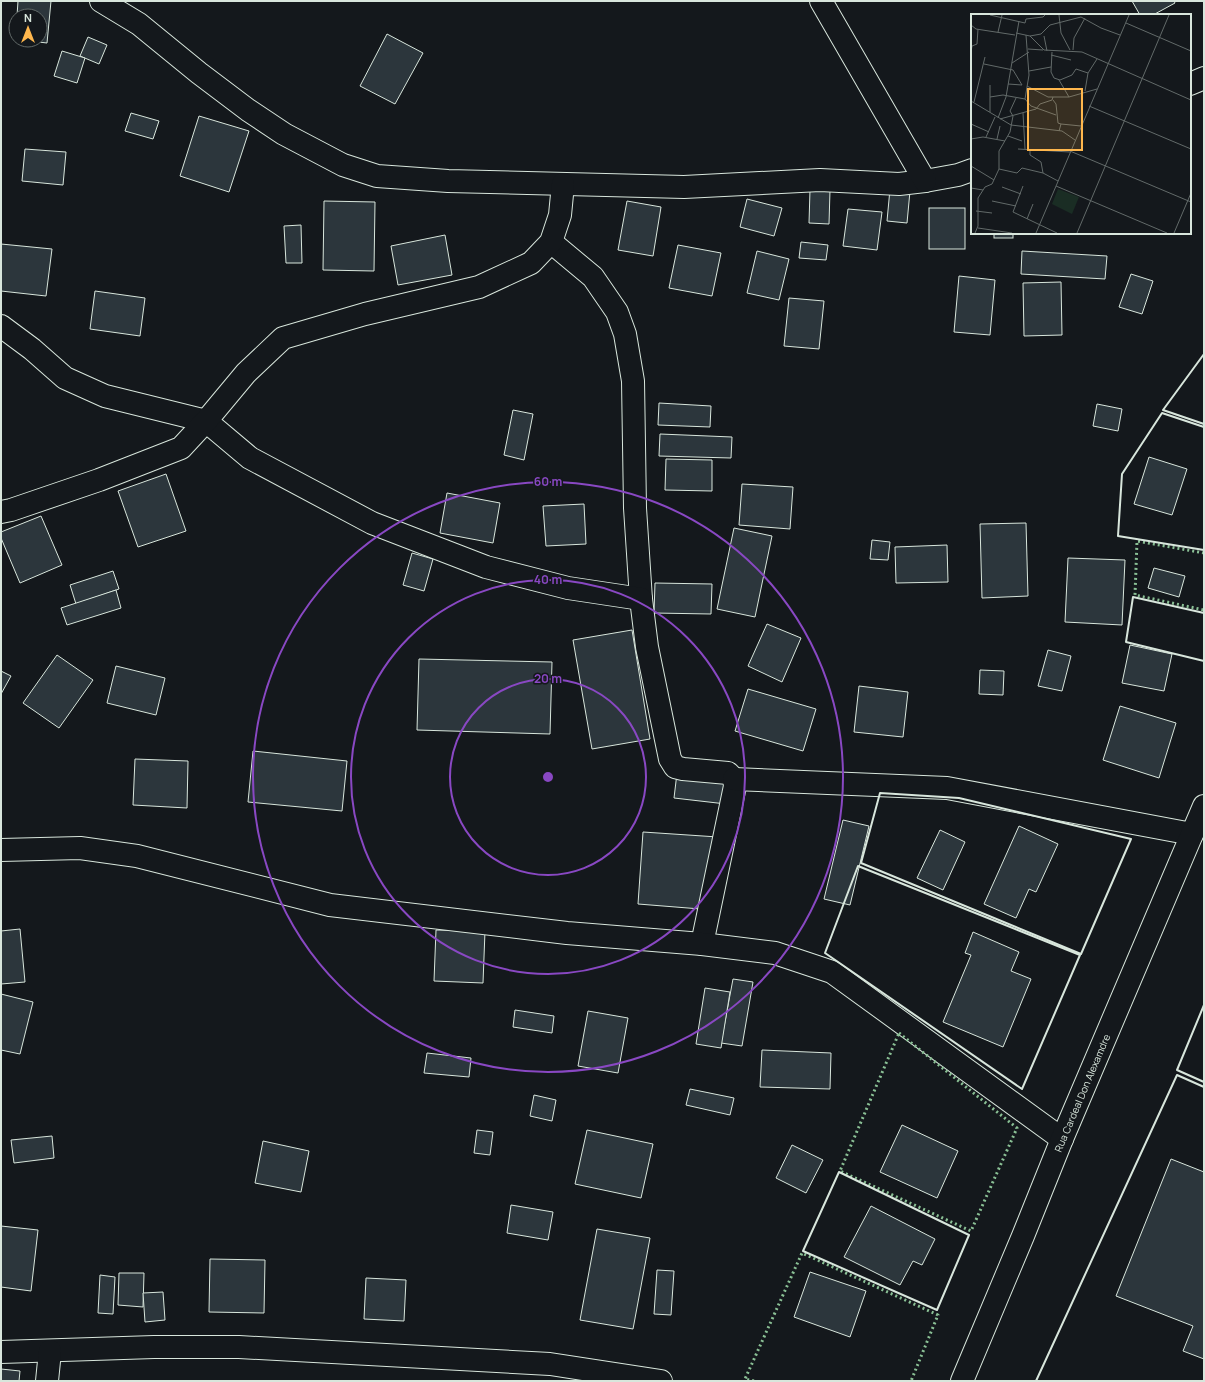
<svg xmlns="http://www.w3.org/2000/svg" width="1205" height="1382" viewBox="0 0 1205 1382" font-family="Manrope,sans-serif">
	<style>
		.building { fill: #2c363c; stroke: #d8e6dc }
		.lines { fill: none; stroke-linecap: round; stroke-linejoin: round }
		.minor-casing { stroke: #d8e6dc; stroke-width: 24 }
		.secondary-casing { stroke: #d8e6dc; stroke-width: 24 }
		.minor { stroke: #14181c; stroke-width: 22 }
		.secondary { stroke: #14181c; stroke-width: 22 }
		.hedge { stroke: #8ac095; stroke-width: 3; stroke-dasharray: 2 3; stroke-linecap: butt }
		.wall { stroke: #d8e6dc; stroke-width: 2 }
		.ring { fill: none; stroke: #8948c3; stroke-width: 2 }
		.labels { text-anchor: middle; stroke-width: 3; stroke-linejoin: round; paint-order: stroke }
		.street-label { font-size: 10px; fill: #d8e6dc; stroke: #14181c }
		.inset-road { fill: none; stroke: #626a69; stroke-width: 1 }
		.view { fill: #ffb74d; fill-opacity: 0.15; stroke: #ffb74d; stroke-width: 2 }
		.inset-edge { fill: none; stroke: #d8e6dc; stroke-width: 2 }
		.centre { fill: #8948c3; stroke: #14181c; stroke-width: 2 }
		.ring-label { font-size: 12px; text-anchor: middle; font-weight: bold; fill: #8948c3; stroke: #14181c; stroke-width: 3; stroke-linejoin: round; paint-order: stroke }
	</style>
	<rect width="100%" height="100%" fill="#14181c"/>
	<g class="building">
		<path d="M 18,1 L 51,1 L 47,43 L 22,40 L 40,40 L 40,16 L 17,16 Z"/>
		<path d="M 1132,1 L 1174,1 L 1175,3 L 1153,15 L 1140,15 Z"/>
		<path d="M 387,34 L 423,53 L 395,104 L 360,86 Z"/>
		<path d="M 88,37 L 107,45 L 99,64 L 80,56 Z"/>
		<path d="M 62,51 L 85,58 L 77,83 L 54,76 Z"/>
		<path d="M 131,113 L 159,121 L 153,139 L 125,131 Z"/>
		<path d="M 199,116 L 249,131 L 229,192 L 180,176 Z"/>
		<path d="M 25,149 L 66,152 L 63,185 L 22,181 Z"/>
		<path d="M 890,189 L 910,191 L 907,223 L 887,221 Z"/>
		<path d="M 810,190 L 830,190 L 829,224 L 809,223 Z"/>
		<path d="M 747,199 L 782,208 L 774,236 L 740,227 Z"/>
		<path d="M 324,201 L 375,202 L 374,271 L 323,270 Z"/>
		<path d="M 627,201 L 661,207 L 653,256 L 618,250 Z"/>
		<rect x="929" y="208" width="36" height="41"/>
		<path d="M 848,209 L 882,212 L 877,250 L 843,246 Z"/>
		<path d="M 301,225 L 302,263 L 286,263 L 284,226 Z"/>
		<rect x="994" y="233" width="19" height="5"/>
		<path d="M 445,235 L 452,275 L 398,285 L 391,246 Z"/>
		<path d="M 801,242 L 828,245 L 826,260 L 799,258 Z"/>
		<path d="M 1,244 L 52,249 L 46,296 L 1,291 Z"/>
		<path d="M 678,245 L 721,253 L 712,296 L 669,288 Z"/>
		<path d="M 757,251 L 789,259 L 779,300 L 747,293 Z"/>
		<path d="M 1022,251 L 1107,256 L 1105,279 L 1021,274 Z"/>
		<path d="M 1131,274 L 1153,281 L 1142,314 L 1119,307 Z"/>
		<path d="M 959,276 L 995,280 L 990,335 L 954,332 Z"/>
		<path d="M 1061,282 L 1062,335 L 1024,336 L 1023,283 Z"/>
		<path d="M 95,291 L 145,298 L 140,336 L 90,329 Z"/>
		<path d="M 789,298 L 824,301 L 819,349 L 784,346 Z"/>
		<path d="M 659,403 L 711,406 L 710,427 L 658,425 Z"/>
		<path d="M 1097,404 L 1122,409 L 1118,431 L 1093,426 Z"/>
		<path d="M 513,410 L 533,414 L 524,460 L 504,455 Z"/>
		<path d="M 660,434 L 732,437 L 731,458 L 659,456 Z"/>
		<path d="M 1149,457 L 1187,469 L 1172,515 L 1134,504 Z"/>
		<path d="M 666,459 L 712,460 L 712,491 L 665,490 Z"/>
		<path d="M 166,474 L 186,531 L 138,547 L 118,491 Z"/>
		<path d="M 742,484 L 793,487 L 790,529 L 739,525 Z"/>
		<path d="M 447,493 L 500,503 L 493,543 L 440,533 Z"/>
		<path d="M 584,504 L 586,544 L 546,546 L 543,506 Z"/>
		<path d="M 41,516 L 62,565 L 20,583 L 1,538 L 1,532 Z"/>
		<path d="M 1026,523 L 1028,596 L 982,598 L 980,524 Z"/>
		<path d="M 734,528 L 772,536 L 755,617 L 717,609 Z"/>
		<path d="M 872,540 L 890,542 L 888,560 L 870,559 Z"/>
		<path d="M 947,545 L 948,582 L 896,583 L 895,547 Z"/>
		<path d="M 412,553 L 433,559 L 424,591 L 403,585 Z"/>
		<path d="M 1068,558 L 1125,560 L 1122,625 L 1065,622 Z"/>
		<path d="M 1154,568 L 1185,576 L 1179,597 L 1148,588 Z"/>
		<path d="M 113,571 L 119,589 L 76,604 L 70,585 Z"/>
		<path d="M 655,583 L 712,584 L 711,614 L 654,613 Z"/>
		<path d="M 116,590 L 121,608 L 67,625 L 61,608 Z"/>
		<path d="M 767,624 L 801,638 L 782,682 L 748,666 Z"/>
		<path d="M 632,630 L 650,739 L 592,749 L 573,640 Z"/>
		<path d="M 1130,645 L 1172,654 L 1164,691 L 1122,683 Z"/>
		<path d="M 1048,650 L 1071,656 L 1062,691 L 1038,686 Z"/>
		<path d="M 57,655 L 93,680 L 59,728 L 23,703 Z"/>
		<path d="M 419,659 L 552,662 L 550,734 L 417,730 Z"/>
		<path d="M 116,666 L 165,678 L 156,715 L 107,703 Z"/>
		<path d="M 980,670 L 1004,671 L 1003,695 L 979,694 Z"/>
		<path d="M 1,671 L 11,676 L 1,694 Z"/>
		<path d="M 859,686 L 908,692 L 903,737 L 854,732 Z"/>
		<path d="M 748,689 L 816,709 L 803,751 L 735,731 Z"/>
		<path d="M 1120,706 L 1176,723 L 1159,778 L 1103,760 Z"/>
		<path d="M 253,751 L 347,761 L 342,811 L 248,802 Z"/>
		<path d="M 135,759 L 188,761 L 187,808 L 133,805 Z"/>
		<path d="M 677,773 L 729,779 L 726,804 L 674,798 Z"/>
		<path d="M 843,820 L 869,826 L 850,905 L 824,899 Z"/>
		<path d="M 1019,826 L 1058,844 L 1036,892 L 1029,889 L 1016,918 L 984,904 Z"/>
		<path d="M 940,830 L 965,842 L 943,890 L 917,878 Z"/>
		<path d="M 643,832 L 718,837 L 713,910 L 638,904 Z"/>
		<path d="M 20,929 L 25,982 L 1,984 L 1,931 Z"/>
		<path d="M 436,930 L 485,931 L 483,983 L 434,981 Z"/>
		<path d="M 973,932 L 1019,952 L 1011,971 L 1031,979 L 1003,1047 L 943,1022 L 971,955 L 965,953 Z"/>
		<path d="M 733,979 L 753,982 L 742,1046 L 721,1043 Z"/>
		<path d="M 705,988 L 730,992 L 721,1048 L 696,1044 Z"/>
		<path d="M 1,994 L 33,1002 L 20,1054 L 1,1050 Z"/>
		<path d="M 515,1010 L 554,1016 L 552,1033 L 513,1027 Z"/>
		<path d="M 588,1011 L 628,1018 L 618,1073 L 578,1066 Z"/>
		<path d="M 762,1050 L 831,1053 L 830,1089 L 760,1087 Z"/>
		<path d="M 427,1053 L 471,1058 L 469,1077 L 424,1073 Z"/>
		<path d="M 690,1089 L 734,1098 L 730,1115 L 686,1105 Z"/>
		<path d="M 534,1095 L 556,1100 L 552,1121 L 530,1116 Z"/>
		<path d="M 902,1125 L 958,1151 L 937,1198 L 880,1172 Z"/>
		<path d="M 477,1130 L 493,1132 L 490,1155 L 474,1153 Z"/>
		<path d="M 587,1130 L 653,1144 L 641,1198 L 575,1184 Z"/>
		<path d="M 52,1136 L 54,1158 L 14,1163 L 11,1140 Z"/>
		<path d="M 263,1141 L 309,1151 L 301,1192 L 255,1183 Z"/>
		<path d="M 792,1145 L 823,1160 L 806,1193 L 776,1178 Z"/>
		<path d="M 1171,1159 L 1204,1172 L 1204,1359 L 1183,1351 L 1193,1326 L 1116,1296 Z"/>
		<path d="M 511,1205 L 553,1212 L 548,1240 L 507,1233 Z"/>
		<path d="M 871,1206 L 935,1239 L 922,1265 L 913,1261 L 900,1285 L 844,1257 Z"/>
		<path d="M 1,1226 L 38,1230 L 31,1291 L 1,1287 Z"/>
		<path d="M 597,1229 L 650,1238 L 633,1329 L 580,1320 Z"/>
		<path d="M 210,1259 L 265,1260 L 264,1313 L 209,1312 Z"/>
		<path d="M 657,1270 L 674,1271 L 671,1315 L 654,1314 Z"/>
		<path d="M 810,1272 L 866,1291 L 850,1337 L 794,1317 Z"/>
		<path d="M 119,1273 L 144,1273 L 143,1307 L 118,1305 Z"/>
		<path d="M 100,1275 L 115,1277 L 113,1314 L 98,1313 Z"/>
		<path d="M 366,1278 L 406,1280 L 404,1321 L 364,1319 Z"/>
		<path d="M 163,1292 L 165,1320 L 145,1322 L 143,1293 Z"/>
		<path d="M 1,1369 L 20,1371 L 19,1381 L 1,1381 Z"/>
	</g>
	<g class="lines">
		<g class="minor-casing">
			<g id="minor">
				<path d="M 101,1 L 139,24 L 199,73 L 248,110 L 284,134 L 343,165 L 377,176 L 448,181 L 684,187 L 820,180 L 899,184 L 925,181 L 958,175 L 972,170"/>
				<path d="M 821,1 L 925,181"/>
				<path d="M 1190,84 L 1204,78"/>
				<path d="M 551,242 L 593,277 L 617,312 L 625,334 L 633,381 L 635,508 L 641,599 L 647,647 L 670,759 L 675,767 L 683,769 L 728,773 L 734,779 L 735,786 L 702,944"/>
				<path d="M 1,326 L 32,349 L 65,378 L 105,396 L 206,421 L 250,458 L 372,523 L 486,567 L 568,588 L 641,599"/>
				<path d="M 1,512 L 11,510 L 99,480 L 181,448 L 206,421 L 246,373 L 283,338 L 365,314 L 479,287 L 531,263 L 551,242 L 560,215 L 563,184"/>
				<path d="M 734,779 L 947,788 L 1192,834"/>
				<path d="M 1,850 L 80,848 L 137,856 L 330,905 L 567,933 L 702,944 L 775,953 L 832,972 L 1062,1139"/>
				<path d="M 1,1352 L 154,1347 L 239,1347 L 550,1364 L 661,1381"/>
				<path d="M 47,1381 L 50,1351"/>
			</g>
		</g>
		<g class="secondary-casing">
			<path id="secondary" d="M 962,1381 L 1023,1236 L 1062,1139 L 1204,806"/>
		</g>
		<use href="#minor" class="minor"/>
		<use href="#secondary" class="secondary"/>
		<g class="hedge">
			<path d="M 1204,553 L 1137,541 L 1135,595 L 1204,610"/>
			<path d="M 899,1033 L 1017,1128 L 971,1231 L 840,1171 Z"/>
			<path d="M 754,1381 L 745,1379 L 802,1253 L 938,1315 L 911,1381"/>
		</g>
		<g class="wall">
			<path d="M 1204,354 L 1163,410 L 1204,424"/>
			<path d="M 1204,427 L 1162,413 L 1122,474 L 1118,536 L 1204,550"/>
			<path d="M 1204,613 L 1133,597 L 1126,642 L 1204,661"/>
			<path d="M 880,793 L 959,798 L 1131,839 L 1081,954 L 861,863 Z"/>
			<path d="M 858,866 L 1080,955 L 1022,1089 L 825,953 Z"/>
			<path d="M 1204,1005 L 1177,1070 L 1204,1082"/>
			<path d="M 839,1172 L 969,1235 L 937,1310 L 803,1251 Z"/>
			<path d="M 1036,1381 L 1177,1075 L 1204,1087"/>
		</g>
	</g>
	<g class="ring">
		<circle cx="548" cy="777" r="98"/>
		<circle cx="548" cy="777" r="197"/>
		<circle cx="548" cy="777" r="295"/>
	</g>
	<g class="labels">
		<g class="street-label">
			<text transform="translate(1082 1093) rotate(-67)" y="4">Rua Cardeal Don Alexamdre</text>
		</g>
	</g>
	<g transform="translate(971 14)">
		<rect width="220" height="220" fill="#14181c"/>
		<path d="M 87,175 L 108,183 L 101,200 L 81,190 Z" fill="#1a2d24"/>
		<path class="inset-road" d="M 19,1 L 54,9 L 55,5 L 72,3 L 74,1M 88,1 L 90,19 L 99,36M 155,9 L 220,37M 0,11 L 5,15 L 44,21M 27,18 L 31,1M 45,19 L 59,22 L 73,36 L 111,38 L 220,86M 59,22 L 70,20 L 79,11 L 110,3 L 130,14 L 149,21M 73,22 L 76,37M 57,35 L 72,36M 102,36 L 103,24 L 114,4M 0,38 L 1,32 L 6,30 L 7,15M 81,38 L 80,58 L 83,64 L 89,66 L 101,61 L 105,55 L 117,59M 80,41 L 100,46M 41,49 L 58,38M 13,50 L 42,56 L 51,71 L 37,70M 58,57 L 80,53M 88,66 L 98,83M 19,71 L 19,98M 56,72 L 77,83 L 98,83 L 126,75M 114,77 L 117,59 L 126,45M 19,83 L 32,81 L 54,85 L 58,61 L 55,21M 54,85 L 60,92 L 85,101M 82,86 L 85,90 L 87,109 L 90,110 L 88,117M 0,87 L 40,111 L 91,117 L 104,126M 3,88 L 14,43M 118,92 L 220,135M 52,99 L 54,135M 27,104 L 35,83 L 48,7M 29,105 L 65,95 L 69,90 L 81,86 L 82,83M 0,110 L 18,118M 90,110 L 110,112M 37,122 L 51,127M 15,123 L 24,103M 0,125 L 12,123 L 34,127M 26,125 L 29,112M 47,135 L 99,138M 59,136 L 59,141 L 70,148 L 72,159M 99,137 L 220,188M 0,152 L 23,166M 28,155 L 46,159 L 51,154 L 72,159 L 87,167M 52,172 L 42,198 L 86,219M 85,172 L 196,219M 31,173 L 50,180M 0,174 L 12,176M 21,187 L 45,192M 5,197 L 21,199M 56,205 L 62,190M 7,214 L 41,219M 4,219 L 7,212 L 7,184 L 14,173 L 21,170 L 28,155 L 28,137 L 39,118 L 42,102 L 39,97 L 45,84M 65,219 L 158,1M 106,219 L 198,1M 203,219 L 220,179"/>
		<path class="view" d="M 57,75 L 111,75 L 111,136 L 57,136 Z"/>
		<rect width="220" height="220" class="inset-edge"/>
	</g>
	<circle cx="548" cy="777" r="6" class="centre"/>
	<g class="ring-label">
		<text x="548" y="486">60 m</text>
		<text x="548" y="584">40 m</text>
		<text x="548" y="683">20 m</text>
	</g>
	<rect width="1205" height="1382" fill="none" stroke="#d8e6dc" stroke-width="4"/>
	<g transform="translate(28 28)"><circle r="19" fill="#14181c" stroke="#626a69"/>
	<path d="M0-3L7 15L0 10L-7 15Z" fill="#ffb74d"/>
	<text y="-6" font-size="11" font-weight="bold" text-anchor="middle" fill="#d8e6dc">N</text>
	</g>
</svg>
